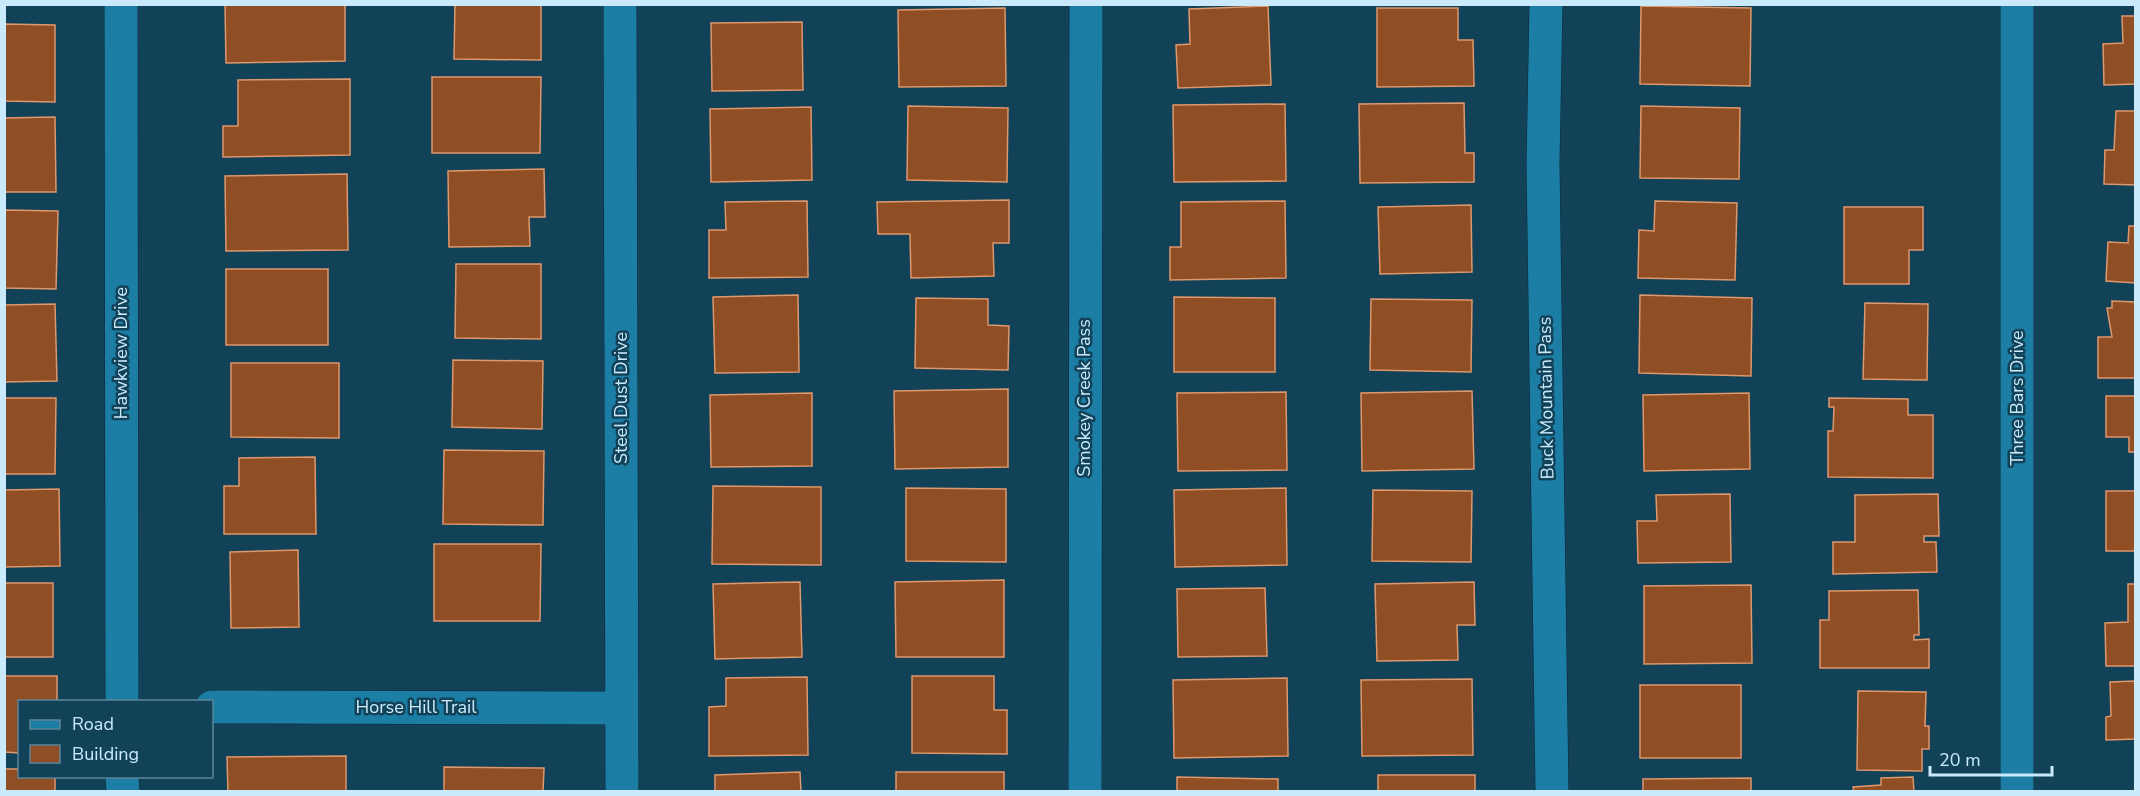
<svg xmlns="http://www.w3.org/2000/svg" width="2140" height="796" viewBox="0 0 2140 796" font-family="'Nunito Sans',sans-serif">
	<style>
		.building { fill: #8f4e23; stroke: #df976c; stroke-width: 1.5 }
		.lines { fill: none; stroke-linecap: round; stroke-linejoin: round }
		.minor-casing { stroke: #0b2734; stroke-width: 34 }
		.minor { stroke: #1c7da5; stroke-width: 33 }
		.labels { text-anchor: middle; stroke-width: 5; stroke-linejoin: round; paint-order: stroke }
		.street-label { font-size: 18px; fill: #caeafc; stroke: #124258 }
	</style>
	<rect width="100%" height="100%" fill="#124258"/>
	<g class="building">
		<path d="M 225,4 L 345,4 L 345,61 L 226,63 Z"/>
		<path d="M 455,4 L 541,4 L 541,60 L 454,59 Z"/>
		<path d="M 1268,6 L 1271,85 L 1178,88 L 1176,45 L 1190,44 L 1189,9 Z"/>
		<path d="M 1641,6 L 1751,8 L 1750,86 L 1640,84 Z"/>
		<path d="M 1005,8 L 1006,86 L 899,87 L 898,10 Z"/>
		<path d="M 1377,8 L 1458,8 L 1458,40 L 1473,40 L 1474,86 L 1377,87 Z"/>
		<path d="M 2122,16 L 2136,16 L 2136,84 L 2104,85 L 2103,44 L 2123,43 Z"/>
		<path d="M 802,22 L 803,90 L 712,91 L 711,23 Z"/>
		<path d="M 4,24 L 55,25 L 55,102 L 4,101 Z"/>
		<path d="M 432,77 L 541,77 L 540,153 L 432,153 Z"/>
		<path d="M 350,79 L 350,155 L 223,157 L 223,126 L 238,126 L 238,80 Z"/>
		<path d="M 1464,103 L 1465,153 L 1474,153 L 1474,182 L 1360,183 L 1359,104 Z"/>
		<path d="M 1285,104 L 1286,181 L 1174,182 L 1173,105 Z"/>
		<path d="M 908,106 L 1008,108 L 1007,182 L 907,180 Z"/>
		<path d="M 1641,106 L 1740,108 L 1739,179 L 1640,178 Z"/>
		<path d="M 811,107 L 812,180 L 711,182 L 710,109 Z"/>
		<path d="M 2116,111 L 2136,111 L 2136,185 L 2104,184 L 2105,150 L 2114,150 Z"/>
		<path d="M 55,117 L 56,192 L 4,192 L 4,118 Z"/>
		<path d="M 544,169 L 545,217 L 529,217 L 530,246 L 449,247 L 448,171 Z"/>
		<path d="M 347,174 L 348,250 L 226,251 L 225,176 Z"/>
		<path d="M 1009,200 L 1009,243 L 993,243 L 994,276 L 911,278 L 910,234 L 878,234 L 877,202 Z"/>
		<path d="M 807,201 L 808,277 L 709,278 L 709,230 L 726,230 L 725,202 Z"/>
		<path d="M 1285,201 L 1286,278 L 1170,280 L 1170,247 L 1181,247 L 1181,202 Z"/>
		<path d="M 1655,201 L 1737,203 L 1735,280 L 1638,278 L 1639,230 L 1654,231 Z"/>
		<path d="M 1471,205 L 1472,272 L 1380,274 L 1378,207 Z"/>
		<path d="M 1844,207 L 1923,207 L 1923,250 L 1909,250 L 1909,284 L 1844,284 Z"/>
		<path d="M 4,210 L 58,211 L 56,289 L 4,288 Z"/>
		<path d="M 2129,226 L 2136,226 L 2136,283 L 2106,281 L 2108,242 L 2128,243 Z"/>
		<path d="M 456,264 L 541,264 L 541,339 L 455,338 Z"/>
		<rect x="226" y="269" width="102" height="76"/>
		<path d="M 798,295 L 799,372 L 715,373 L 713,297 Z"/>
		<path d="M 1640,295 L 1752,298 L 1751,376 L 1639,373 Z"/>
		<path d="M 1174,297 L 1275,298 L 1275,372 L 1174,372 Z"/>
		<path d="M 916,298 L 988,299 L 988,325 L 1009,326 L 1008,370 L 915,368 Z"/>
		<path d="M 1371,299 L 1472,300 L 1471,372 L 1370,370 Z"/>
		<path d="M 2112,301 L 2136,302 L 2136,378 L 2098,378 L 2098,337 L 2112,337 L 2107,308 L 2112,308 Z"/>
		<path d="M 1865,303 L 1928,304 L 1927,380 L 1863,379 Z"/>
		<path d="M 55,304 L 57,381 L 4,382 L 4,305 Z"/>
		<path d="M 453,360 L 543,361 L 542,429 L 452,427 Z"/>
		<path d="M 231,363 L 339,363 L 339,438 L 231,437 Z"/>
		<path d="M 1008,389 L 1008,467 L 895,469 L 894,391 Z"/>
		<path d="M 1472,391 L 1474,469 L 1362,471 L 1361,393 Z"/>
		<path d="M 1286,392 L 1287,470 L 1178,471 L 1177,393 Z"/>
		<path d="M 812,393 L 812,466 L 711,467 L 710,395 Z"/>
		<path d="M 1749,393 L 1750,469 L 1644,471 L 1643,395 Z"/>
		<path d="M 2106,396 L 2136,396 L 2136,452 L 2129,452 L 2129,437 L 2106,437 Z"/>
		<path d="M 4,398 L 56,398 L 55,474 L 4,474 Z"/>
		<path d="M 1829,398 L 1908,399 L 1908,415 L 1933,415 L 1933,478 L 1828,477 L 1828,431 L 1833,431 L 1834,407 L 1829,407 Z"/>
		<path d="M 444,450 L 544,451 L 543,525 L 443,524 Z"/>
		<path d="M 315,457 L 316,534 L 224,534 L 224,486 L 239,486 L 239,458 Z"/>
		<path d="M 713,486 L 821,487 L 821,565 L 712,564 Z"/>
		<path d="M 906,488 L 1006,489 L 1006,562 L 906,561 Z"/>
		<path d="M 1286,488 L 1287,565 L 1175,567 L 1174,490 Z"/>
		<path d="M 59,489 L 60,566 L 4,567 L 4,490 Z"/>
		<path d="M 1373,490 L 1472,491 L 1471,562 L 1372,561 Z"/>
		<rect x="2106" y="491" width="30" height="60"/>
		<path d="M 1730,494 L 1731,562 L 1638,563 L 1637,521 L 1657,521 L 1656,495 Z"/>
		<path d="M 1938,494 L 1939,536 L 1924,536 L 1924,542 L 1936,542 L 1937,572 L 1833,574 L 1833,542 L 1855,542 L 1855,495 Z"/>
		<path d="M 434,544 L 541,544 L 540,621 L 434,621 Z"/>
		<path d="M 298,550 L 299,627 L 231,628 L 230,552 Z"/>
		<path d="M 1004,580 L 1004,657 L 896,657 L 895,582 Z"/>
		<path d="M 800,582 L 802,657 L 715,659 L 713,584 Z"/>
		<path d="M 1474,582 L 1475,625 L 1457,625 L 1458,660 L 1377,661 L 1375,584 Z"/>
		<rect x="4" y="583" width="49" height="74"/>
		<path d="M 2128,584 L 2136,584 L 2136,666 L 2106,666 L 2105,623 L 2128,622 Z"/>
		<path d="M 1751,585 L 1752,663 L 1644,664 L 1644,586 Z"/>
		<path d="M 1265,588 L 1267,656 L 1178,657 L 1177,589 Z"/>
		<path d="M 1918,590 L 1919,635 L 1914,635 L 1914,640 L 1929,639 L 1929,668 L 1820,668 L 1820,620 L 1829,620 L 1829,591 Z"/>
		<path d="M 4,676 L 57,676 L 57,702 L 20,702 L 20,753 L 4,752 Z"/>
		<path d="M 912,676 L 994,676 L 994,710 L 1007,710 L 1007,754 L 912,753 Z"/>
		<path d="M 807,677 L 808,755 L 709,756 L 709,707 L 726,706 L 726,678 Z"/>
		<path d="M 1287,678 L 1288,756 L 1174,758 L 1173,680 Z"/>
		<path d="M 1472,679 L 1473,755 L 1362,756 L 1361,680 Z"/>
		<path d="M 2136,681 L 2136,739 L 2106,740 L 2106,717 L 2111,716 L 2110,682 Z"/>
		<rect x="1640" y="685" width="101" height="73"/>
		<path d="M 1858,691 L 1926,692 L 1925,726 L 1929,726 L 1929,749 L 1922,749 L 1922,771 L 1857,770 Z"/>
		<path d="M 346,756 L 346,792 L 228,792 L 227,757 Z"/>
		<path d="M 444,767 L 544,768 L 543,792 L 444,792 Z"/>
		<path d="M 4,769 L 20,769 L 20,776 L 55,776 L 55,792 L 4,792 Z"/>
		<path d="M 800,772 L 801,792 L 715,792 L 715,775 Z"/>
		<rect x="896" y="772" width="108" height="20"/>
		<rect x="1378" y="775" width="97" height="17"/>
		<path d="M 1177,777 L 1278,779 L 1278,792 L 1177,792 Z"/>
		<path d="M 1913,777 L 1914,792 L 1854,792 L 1853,787 L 1881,785 L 1881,778 Z"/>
		<path d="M 1751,778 L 1751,792 L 1643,792 L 1643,779 Z"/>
	</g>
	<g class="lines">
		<g class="minor-casing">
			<g id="minor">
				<path d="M 121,4 L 122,702"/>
				<path d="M 620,4 L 622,792"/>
				<path d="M 1546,4 L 1543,164 L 1552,792"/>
				<path d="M 2017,4 L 2017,792"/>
				<path d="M 212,707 L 621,708"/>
				<path d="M 122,776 L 123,792"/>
				<path d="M 1085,792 L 1086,4"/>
			</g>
		</g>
		<use href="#minor" class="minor"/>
	</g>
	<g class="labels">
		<g class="street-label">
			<text transform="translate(121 353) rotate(-90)" y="6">Hawkview Drive</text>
			<text transform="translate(621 398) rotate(-90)" y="6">Steel Dust Drive</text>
			<text transform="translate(1084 398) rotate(-90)" y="6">Smokey Creek Pass</text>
			<text transform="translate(1546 398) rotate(-91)" y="6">Buck Mountain Pass</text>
			<text transform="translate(2017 398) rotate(-90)" y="6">Three Bars Drive</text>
			<text x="416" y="713">Horse Hill Trail</text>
		</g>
	</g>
	<rect width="2140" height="796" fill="none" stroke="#caeafc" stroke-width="12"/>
	<rect x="18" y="700" width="195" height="78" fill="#124258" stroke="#5c859a" stroke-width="1.5"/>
	<rect x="30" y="720" width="30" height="9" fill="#1c7da5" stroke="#5c859a" stroke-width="1.5"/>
	<text x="72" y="730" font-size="18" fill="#caeafc">Road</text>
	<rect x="30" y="745" width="30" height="18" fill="#8f4e23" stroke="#5c859a" stroke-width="1.5"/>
	<text x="72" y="760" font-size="18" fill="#caeafc">Building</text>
	<path d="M1930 766v9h122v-9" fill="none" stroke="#caeafc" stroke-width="3"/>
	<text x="1939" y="766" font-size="18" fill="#caeafc" stroke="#124258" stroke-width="4.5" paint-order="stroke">20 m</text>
</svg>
